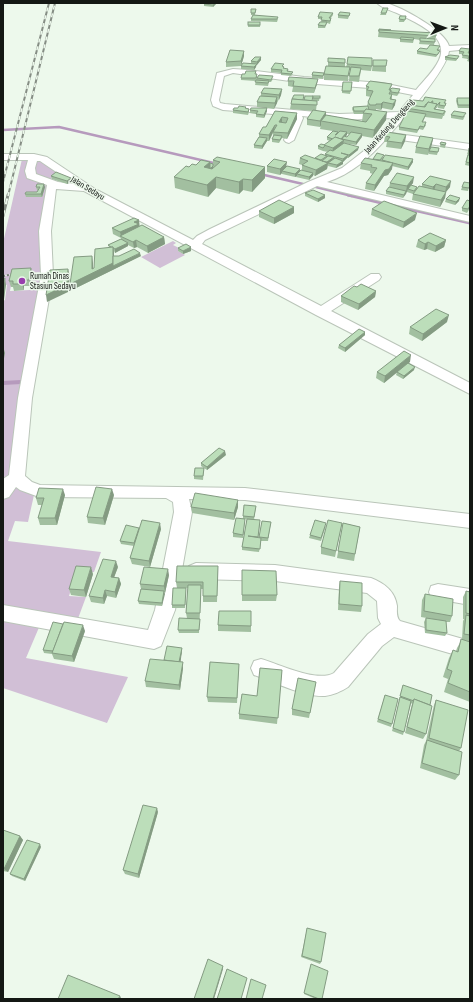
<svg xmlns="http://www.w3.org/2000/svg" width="473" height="1002" viewBox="0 0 473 1002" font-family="'Sofia Sans Condensed',sans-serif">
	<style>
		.green { fill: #d1bfd6 }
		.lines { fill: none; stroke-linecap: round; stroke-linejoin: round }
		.stream-far2 { stroke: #b69abd; stroke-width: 2.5 }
		.stream-far1 { stroke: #b69abd; stroke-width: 3 }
		.stream { stroke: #b69abd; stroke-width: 4 }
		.minor-casing { stroke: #bac5b9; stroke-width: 2 }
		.path { stroke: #767e76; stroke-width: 2; stroke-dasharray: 2 2; stroke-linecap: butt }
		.minor { fill: #fff; fill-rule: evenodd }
		.rail-far1-casing { stroke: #858d84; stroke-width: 2 }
		.rail-casing { stroke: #858d84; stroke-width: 3 }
		.rail-far1 { stroke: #edf9ec; stroke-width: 1.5; stroke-dasharray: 4; stroke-linecap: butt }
		.rail { stroke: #edf9ec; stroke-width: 2; stroke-dasharray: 6; stroke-linecap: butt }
		.wall { fill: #a2bfa0; fill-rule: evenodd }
		.shaded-wall { fill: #849b82 }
		.building { fill: #bcdeba; stroke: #849b82; fill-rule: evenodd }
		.poi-dot { fill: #9840ad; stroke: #edf9ec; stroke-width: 1.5 }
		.labels { text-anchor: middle; stroke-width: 3; stroke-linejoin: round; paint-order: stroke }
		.far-street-label { font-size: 9px; fill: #141814; stroke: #edf9ec }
		.far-poi-label { font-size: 9px; fill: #141814; stroke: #edf9ec; text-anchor: start }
	</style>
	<rect width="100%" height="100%" fill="#edf9ec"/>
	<g class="green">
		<path d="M 22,159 L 28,159 L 25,173 L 27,178 L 49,187 L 44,272 L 3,275 L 3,243 Z"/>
		<path d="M 35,160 L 42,161 L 59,174 L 48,181 L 34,175 Z"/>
		<path d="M 173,241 L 176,243 L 173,245 L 181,249 L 178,251 L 185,255 L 160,268 L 141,257 Z"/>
		<path d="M 33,274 L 44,274 L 14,485 L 19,490 L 34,495 L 28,522 L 15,521 L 8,541 L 101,552 L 94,572 L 77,571 L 69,596 L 86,597 L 76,624 L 43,618 L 26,658 L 128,677 L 107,723 L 3,688 L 3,301 L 5,300 L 7,285 L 3,284 L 3,276 L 13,275 L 10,291 L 30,290 Z"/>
	</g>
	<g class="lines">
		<g class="stream-far2">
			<path d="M 3,130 L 59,127 L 218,164"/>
			<path d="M 260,174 L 303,184"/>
			<path d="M 316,187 L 352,196"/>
		</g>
		<g class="stream-far1">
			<path d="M 348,195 L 386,204"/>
			<path d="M 396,206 L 470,223"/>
		</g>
		<path class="stream" d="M 3,383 L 21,382"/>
		<g class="minor-casing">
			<g id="minor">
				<path d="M 377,3 C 380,3 383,2 386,3 C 402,7 445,31 449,46 L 470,45 L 470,49 L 449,51 C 447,70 405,117 391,133 L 470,144 L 470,150 L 387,138 C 370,157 352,174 327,182 L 470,216 L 470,222 L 317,186 L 205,240 L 202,244 L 321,306 L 371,274 L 379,274 L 381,277 L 379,280 L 331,311 L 470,383 L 470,394 L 316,315 L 84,191 L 56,189 L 51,231 L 53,275 L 32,398 L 25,476 L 32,482 L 40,485 L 245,488 L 470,514 L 470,528 L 245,500 L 189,499 L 192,512 L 175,610 L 161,646 L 154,649 L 3,621 L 3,605 L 148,630 L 155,610 L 174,512 L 173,502 L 166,498 L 39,497 L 20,490 L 16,487 L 9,497 L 3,499 L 3,479 L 9,475 L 18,398 L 41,275 L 39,231 L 47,185 L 27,178 L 25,171 L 28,160 L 3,160 L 3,154 L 34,154 L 47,157 L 95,189 L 193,240 L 197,236 L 210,229 L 308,182 L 342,168 L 365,150 L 394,118 L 339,120 L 302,116 L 303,118 L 294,140 L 289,143 L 286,142 L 284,140 L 293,119 L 286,115 L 223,110 L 213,106 L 211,100 L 217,73 L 233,69 L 248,70 L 304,77 L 382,83 L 416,90 C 424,80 434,71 439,60 C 450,36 416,23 399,14 C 392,11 382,8 377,3 ZM 233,73 L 304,83 L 382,89 L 413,95 L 399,112 L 339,114 L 225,104 L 220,103 L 219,100 L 224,76 ZM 37,161 L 40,161 L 74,184 L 58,182 L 36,174 L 35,168 Z"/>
				<path d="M 196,563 L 275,565 L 371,578 C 384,583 395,591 397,606 C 397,611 396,617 400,621 L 470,641 L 470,659 L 394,637 L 382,646 L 348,687 C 342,691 333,695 325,696 C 304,697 274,682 254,675 L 251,668 L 254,661 L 261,659 C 279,664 317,683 334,673 L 368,634 L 381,624 L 378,618 L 377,601 L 367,593 L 275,581 L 196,579 L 189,576 L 187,571 L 189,566 Z"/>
				<path d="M 438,584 L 470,589 L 470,605 L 431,598 L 429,592 L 431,586 Z"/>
			</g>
		</g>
		<path class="path" d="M 3,276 L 14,274"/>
		<use href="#minor" class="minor"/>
		<g class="rail-far1-casing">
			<g id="rail-far1">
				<path d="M 3,182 L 49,3"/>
				<path d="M 8,196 L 55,3"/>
			</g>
		</g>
		<g class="rail-casing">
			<path id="rail" d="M 3,216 L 8,195"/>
		</g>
		<use href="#rail-far1" class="rail-far1"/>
		<use href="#rail" class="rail"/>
	</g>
	<g class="wall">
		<path d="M 205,3 L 216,3 L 216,4 L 213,7 L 204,6 L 204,4 Z"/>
		<path d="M 256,9 L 255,15 L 278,19 L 277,22 L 251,21 L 251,19 L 253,15 L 251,15 L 251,13 Z"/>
		<path d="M 387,10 L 386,15 L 380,15 L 381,13 Z"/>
		<path d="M 333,13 L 333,15 L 331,18 L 331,20 L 330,24 L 327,23 L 325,28 L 318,28 L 318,25 L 321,22 L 322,19 L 318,19 L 318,17 Z"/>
		<path d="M 350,13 L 348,19 L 338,18 L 338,15 Z"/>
		<path d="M 400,16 L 406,16 L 404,22 L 399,22 Z"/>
		<rect x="248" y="22" width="12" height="5"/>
		<path d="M 379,29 L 436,36 L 434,45 L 419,44 L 420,40 L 414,39 L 413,43 L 400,42 L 400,39 L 378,37 Z"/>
		<path d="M 427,49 L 440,49 L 439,51 L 439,53 L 436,57 L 417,54 L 417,51 Z"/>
		<path d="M 244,51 L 244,56 L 241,66 L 251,63 L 251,61 L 261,60 L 256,65 L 256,67 L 254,70 L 241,69 L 241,66 L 226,67 L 226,62 Z"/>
		<path d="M 459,51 L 469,52 L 469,53 L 470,53 L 470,62 L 467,61 L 468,59 L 462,58 L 463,54 L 459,54 Z"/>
		<path d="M 459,56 L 456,61 L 445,60 L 445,57 Z"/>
		<path d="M 328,58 L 345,59 L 345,67 L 346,67 L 347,64 L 372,66 L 371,71 L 361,70 L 359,82 L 349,81 L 350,69 L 349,69 L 348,81 L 324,80 L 324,74 L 328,66 Z"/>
		<path d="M 373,60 L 386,66 L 386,72 L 372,71 Z"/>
		<path d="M 284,67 L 284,68 L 293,74 L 291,76 L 281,75 L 281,73 L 271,72 L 271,69 Z"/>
		<path d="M 324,73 L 323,79 L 312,78 L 312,75 Z"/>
		<path d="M 256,74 L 257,77 L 257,80 L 257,78 L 273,79 L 271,82 L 269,82 L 268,86 L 255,85 L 256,81 L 241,80 L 241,78 Z"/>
		<path d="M 288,81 L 317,84 L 314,93 L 292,92 L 293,87 L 288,86 Z"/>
		<path d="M 343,82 L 352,82 L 350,94 L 342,93 Z"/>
		<path d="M 392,84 L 391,88 L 400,92 L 397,96 L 392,95 L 392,99 L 395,105 L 392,110 L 382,108 L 381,110 L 376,109 L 376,110 L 386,120 L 373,138 L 362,136 L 356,145 L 343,143 L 343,144 L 358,150 L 348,158 L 347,158 L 343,162 L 343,164 L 336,168 L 328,166 L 328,164 L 328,165 L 327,169 L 315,176 L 313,175 L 309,180 L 296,177 L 297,176 L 295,177 L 282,174 L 282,173 L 280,175 L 267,172 L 267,166 L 287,166 L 300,171 L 302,170 L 302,165 L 299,164 L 300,158 L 315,158 L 325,155 L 325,154 L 328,152 L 323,151 L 324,150 L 323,151 L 318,149 L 318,146 L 325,145 L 330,141 L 327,140 L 327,137 L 333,131 L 320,129 L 321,125 L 320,127 L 307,125 L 307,119 L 313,111 L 290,109 L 291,104 L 303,100 L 313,101 L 313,96 L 320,96 L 319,101 L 317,101 L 316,111 L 326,112 L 326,115 L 366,122 L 362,121 L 363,114 L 354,114 L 352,109 L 353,107 L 367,106 L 368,102 L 371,97 L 366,96 L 366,86 ZM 347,134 L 350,134 L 347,137 L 345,137 Z"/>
		<path d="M 282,89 L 281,95 L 274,109 L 257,107 L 257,102 L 261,96 L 261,93 Z"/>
		<path d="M 425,97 L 445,103 L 445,106 L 444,109 L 438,108 L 438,106 L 437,108 L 436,108 L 436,109 L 446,111 L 444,116 L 443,116 L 442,119 L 425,117 L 423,122 L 426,125 L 423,130 L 419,129 L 417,133 L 399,130 L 399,127 L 406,114 L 405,114 L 406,108 L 412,105 L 412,102 L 423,101 Z"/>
		<path d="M 457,98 L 470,98 L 470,108 L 458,108 L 456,101 Z"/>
		<path d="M 238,108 L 249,109 L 249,112 L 248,115 L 233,113 L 233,110 Z"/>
		<path d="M 250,110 L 267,111 L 264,118 L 256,117 L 256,114 L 250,113 Z"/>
		<path d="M 275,111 L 297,113 L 297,119 L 287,139 L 282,138 L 279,143 L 272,142 L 272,139 L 273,137 L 273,133 L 269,141 L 267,141 L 262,149 L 254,148 L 254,145 L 259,137 L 259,134 L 266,127 Z"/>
		<path d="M 451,115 L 465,116 L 463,120 L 451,118 Z"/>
		<path d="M 406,135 L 405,141 L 401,149 L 386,147 L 387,142 L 384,142 L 385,136 Z"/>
		<path d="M 433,138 L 431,147 L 438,151 L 437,155 L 429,154 L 429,151 L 428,155 L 415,153 L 416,147 Z"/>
		<path d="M 441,142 L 446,143 L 445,148 L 440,147 Z"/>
		<path d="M 469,148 L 470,148 L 470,166 L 465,165 Z"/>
		<path d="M 217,157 L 265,178 L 252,192 L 243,190 L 239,194 L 216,188 L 208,197 L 175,188 L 174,177 L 189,167 L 196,165 L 210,163 L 213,164 L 213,160 Z"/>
		<path d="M 384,157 L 413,162 L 408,170 L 392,166 L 392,169 L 388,175 L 384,176 L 374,191 L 365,189 L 366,183 L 373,174 L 370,173 L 370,171 L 360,169 L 361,163 L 373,159 Z"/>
		<path d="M 51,176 L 71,178 L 72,181 L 67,184 L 52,179 Z"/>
		<path d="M 430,176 L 450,187 L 446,192 L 445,198 L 440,207 L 412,200 L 413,194 L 407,192 L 407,191 L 403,198 L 386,194 L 386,191 L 389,188 L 390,183 L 413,183 L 411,185 L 417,188 L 422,187 L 422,184 Z"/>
		<path d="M 470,183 L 468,191 L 461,190 L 462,187 Z"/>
		<path d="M 36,187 L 45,187 L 42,197 L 26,197 L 25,194 L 37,192 L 38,190 L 37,190 Z"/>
		<path d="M 305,193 L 325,195 L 325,198 L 318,202 L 305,196 Z"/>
		<path d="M 446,199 L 459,201 L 455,205 L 445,202 Z"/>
		<path d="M 294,207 L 294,213 L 274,224 L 259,217 L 259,211 Z"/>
		<path d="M 462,208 L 470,208 L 467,213 L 462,211 Z"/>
		<path d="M 372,209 L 415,220 L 403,228 L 371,215 Z"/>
		<path d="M 139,226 L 164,237 L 165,244 L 148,253 L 137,247 L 134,248 L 128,245 L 128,246 L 115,253 L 114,251 L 114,256 L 141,256 L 72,290 L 93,263 L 93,269 L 94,268 L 109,247 L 108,245 L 121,239 L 121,238 L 113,234 L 112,228 Z"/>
		<path d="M 418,240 L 446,240 L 444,247 L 435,252 L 427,249 L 424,250 L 416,247 Z"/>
		<path d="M 191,247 L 191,251 L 183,254 L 178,251 L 178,248 Z"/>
		<path d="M 31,268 L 32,274 L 30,286 L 24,286 L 24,290 L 14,291 L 13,287 L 11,287 L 9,281 Z"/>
		<path d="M 357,287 L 376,291 L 375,297 L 358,310 L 341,302 L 341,296 Z"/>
		<path d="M 447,322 L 422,341 L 409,334 L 410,327 Z"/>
		<path d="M 365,332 L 365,335 L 345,352 L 338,348 L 339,345 Z"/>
		<path d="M 410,362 L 408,363 L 414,370 L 403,379 L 396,375 L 397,372 L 384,383 L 376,378 L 377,372 Z"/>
		<path d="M 226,455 L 207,470 L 204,468 L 203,480 L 194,479 L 194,476 L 204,468 L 201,466 L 201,463 Z"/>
		<path d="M 65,495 L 57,525 L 40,525 L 38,518 L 42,505 L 38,505 L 36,498 Z"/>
		<path d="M 114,495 L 105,525 L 88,523 L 87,517 Z"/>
		<path d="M 238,500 L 238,507 L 234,520 L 192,513 L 191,507 Z"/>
		<path d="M 256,506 L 254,520 L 260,524 L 258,538 L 259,538 L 262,521 L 271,522 L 268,541 L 261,541 L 259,552 L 242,550 L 242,547 L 247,519 L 245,519 L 243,538 L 233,537 L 233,533 L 243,518 L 243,516 Z"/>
		<path d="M 342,523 L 335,557 L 321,554 L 321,547 Z"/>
		<path d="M 343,523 L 360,527 L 354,561 L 337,558 Z"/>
		<path d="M 326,526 L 321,541 L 309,538 L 310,535 Z"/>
		<path d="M 139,529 L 161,529 L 150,567 L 132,564 L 130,558 L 134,546 L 121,544 L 120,541 Z"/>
		<path d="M 470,551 L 470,591 L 469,554 Z"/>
		<path d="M 218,566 L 217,602 L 203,602 L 203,589 L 201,589 L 199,633 L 179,633 L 178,630 L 187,618 L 186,613 L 188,588 L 186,588 L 185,608 L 172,608 L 172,605 L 177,588 L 176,582 Z"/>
		<path d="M 118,567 L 114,577 L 119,578 L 121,584 L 116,598 L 107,596 L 104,604 L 91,602 L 89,596 Z"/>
		<path d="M 242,570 L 277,595 L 276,601 L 242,601 Z"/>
		<path d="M 93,574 L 86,597 L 71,595 L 69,589 Z"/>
		<path d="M 169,575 L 165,593 L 164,592 L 162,606 L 139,604 L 138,601 L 141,589 L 140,584 Z"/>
		<path d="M 340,581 L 362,606 L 361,612 L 338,610 L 339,587 Z"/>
		<path d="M 466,591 L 470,592 L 470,642 L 467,641 L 470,642 L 470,702 L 444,692 L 448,679 L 443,677 L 449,658 L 453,650 L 456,651 L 457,648 L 462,639 L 463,621 L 464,619 L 463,619 L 463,597 Z"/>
		<path d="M 425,594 L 452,616 L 450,622 L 446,622 L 447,633 L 445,636 L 425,633 L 424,622 L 426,618 L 438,620 L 421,617 L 422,600 Z"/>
		<path d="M 251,611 L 251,632 L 218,631 L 218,625 Z"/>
		<path d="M 85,631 L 74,662 L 54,659 L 52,654 L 44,653 L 43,650 Z"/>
		<path d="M 182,648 L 182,651 L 180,662 L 183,668 L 180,690 L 146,687 L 145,681 L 164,660 Z"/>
		<path d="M 239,664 L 237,703 L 208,702 L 207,697 Z"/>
		<path d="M 282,670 L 277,724 L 239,719 L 239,714 Z"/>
		<path d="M 316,682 L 309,718 L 292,715 L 292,709 Z"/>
		<path d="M 403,685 L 430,705 L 426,734 L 423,739 L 405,733 L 412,704 L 411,703 L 403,735 L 392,731 Z"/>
		<path d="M 385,695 L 392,724 L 391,727 L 377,722 Z"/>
		<path d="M 436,700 L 461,748 L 459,751 L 459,775 L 455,780 L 420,768 L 424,745 L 426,741 L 434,705 Z"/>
		<path d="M 158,812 L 139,878 L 125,874 L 123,870 Z"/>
		<path d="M 3,830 L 20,836 L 23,840 L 8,872 L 3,871 Z"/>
		<path d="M 41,847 L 25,881 L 12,876 L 10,874 Z"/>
		<path d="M 307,929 L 321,962 L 320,964 L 301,957 Z"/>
		<path d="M 311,965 L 322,999 L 316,999 L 304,994 Z"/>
	</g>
	<g class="shaded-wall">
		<path d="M 214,3 L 216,3 L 216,4 L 213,7 L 213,5 Z"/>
		<path d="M 244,51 L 244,56 L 241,66 L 241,61 Z"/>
		<path d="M 261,57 L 261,60 L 257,65 L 257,62 Z"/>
		<path d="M 257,64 L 256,67 L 254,70 L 254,67 Z"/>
		<path d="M 318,79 L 317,84 L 314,93 L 315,88 Z"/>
		<path d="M 282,89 L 281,95 L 279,100 L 279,95 Z"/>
		<path d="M 277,97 L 277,103 L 274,109 L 275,103 Z"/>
		<path d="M 396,100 L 395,105 L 392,110 L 393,104 Z"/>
		<path d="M 383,102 L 382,108 L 381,110 L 381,104 Z"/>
		<path d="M 267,108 L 267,111 L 264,118 L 264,115 Z"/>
		<path d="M 326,112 L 326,118 L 321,121 L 321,125 L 320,127 L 320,121 Z"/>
		<path d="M 387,112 L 386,120 L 373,138 L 374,130 Z"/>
		<path d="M 297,113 L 297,119 L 287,139 L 288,133 Z"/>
		<path d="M 282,117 L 282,123 L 279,122 Z"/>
		<path d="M 275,125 L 274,131 L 273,132 L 269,141 L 269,135 Z"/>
		<path d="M 347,132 L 347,135 L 342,140 L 344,140 L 343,145 L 332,154 L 333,148 Z"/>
		<path d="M 362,134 L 362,137 L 356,145 L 356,142 Z"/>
		<path d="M 406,135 L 405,141 L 401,149 L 402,143 Z"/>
		<path d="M 267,138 L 267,141 L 262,149 L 262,146 Z"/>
		<path d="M 433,138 L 432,144 L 428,155 L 429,149 Z"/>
		<path d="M 359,147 L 358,150 L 348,158 L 349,155 Z"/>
		<path d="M 348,155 L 347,158 L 343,162 L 343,159 Z"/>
		<path d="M 334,157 L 333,161 L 328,163 L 327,169 L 315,176 L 316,170 Z"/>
		<path d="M 413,159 L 413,162 L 408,170 L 408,167 Z"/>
		<path d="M 343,161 L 343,164 L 336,168 L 337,165 Z"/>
		<path d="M 210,162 L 210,169 L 213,166 L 213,169 L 204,178 L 204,167 Z"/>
		<path d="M 287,162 L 286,168 L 282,171 L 282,173 L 280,175 L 280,169 Z"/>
		<path d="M 393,163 L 392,169 L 388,175 L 384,176 L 374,191 L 375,185 L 385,170 Z"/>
		<path d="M 265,167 L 265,178 L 252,192 L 252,180 Z"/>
		<path d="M 300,169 L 300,172 L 297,174 L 297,176 L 295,177 L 295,174 Z"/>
		<path d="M 313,173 L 313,176 L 309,180 L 309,177 Z"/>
		<path d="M 216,177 L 216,188 L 208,197 L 207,185 Z"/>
		<path d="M 414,177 L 413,183 L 408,189 L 406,194 L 403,198 L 404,195 L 406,191 L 407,186 Z"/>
		<path d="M 71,178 L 72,181 L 67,184 L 67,181 Z"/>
		<path d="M 243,179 L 243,190 L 239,194 L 239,182 Z"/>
		<path d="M 451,181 L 450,187 L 445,193 L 446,187 Z"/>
		<path d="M 44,184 L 45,187 L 42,197 L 41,194 Z"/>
		<path d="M 436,184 L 434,191 L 432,193 L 433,187 Z"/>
		<path d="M 446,192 L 445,198 L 440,207 L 441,200 Z"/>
		<path d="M 325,195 L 325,198 L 318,202 L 318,199 Z"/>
		<path d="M 460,198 L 459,201 L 455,205 L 456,202 Z"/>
		<path d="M 294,207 L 294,213 L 274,224 L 274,218 Z"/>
		<path d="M 417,213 L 415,220 L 403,228 L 404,222 Z"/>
		<path d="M 139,220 L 140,230 L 121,236 L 120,232 L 134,222 Z"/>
		<path d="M 164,237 L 165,244 L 148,253 L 147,246 Z"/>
		<path d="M 136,240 L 137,247 L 134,248 L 133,242 Z"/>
		<path d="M 446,240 L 444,247 L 435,252 L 436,246 Z"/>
		<path d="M 428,242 L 427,249 L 424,250 L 425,244 Z"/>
		<path d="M 128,243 L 128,246 L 115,253 L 115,249 Z"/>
		<path d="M 113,247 L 114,253 L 114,266 L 140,253 L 141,256 L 72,290 L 70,284 L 92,269 L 92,256 L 93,263 L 93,273 Z"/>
		<path d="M 191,247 L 191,251 L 183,254 L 183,251 Z"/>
		<path d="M 31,268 L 32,274 L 30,286 L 29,280 Z"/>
		<path d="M 68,269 L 70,276 L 68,292 L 47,302 L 46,295 Z"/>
		<path d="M 5,278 L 6,285 L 4,300 L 3,297 L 3,287 Z"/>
		<path d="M 22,280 L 24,286 L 24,290 L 22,284 Z"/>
		<path d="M 376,291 L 375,297 L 358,310 L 359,304 Z"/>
		<path d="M 449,315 L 447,322 L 422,341 L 423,334 Z"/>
		<path d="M 365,332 L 365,335 L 345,352 L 345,348 Z"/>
		<path d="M 3,346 L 5,353 L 3,364 Z"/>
		<path d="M 411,355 L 410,362 L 384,383 L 385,376 Z"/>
		<path d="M 415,367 L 414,370 L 403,379 L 404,376 Z"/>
		<path d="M 225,451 L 226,455 L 207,470 L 207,467 Z"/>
		<path d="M 63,489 L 65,495 L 57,525 L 55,518 Z"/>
		<path d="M 112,489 L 114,495 L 105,525 L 103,518 Z"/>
		<path d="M 238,500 L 238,507 L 234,520 L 234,513 Z"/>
		<path d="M 160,523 L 161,529 L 150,567 L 149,561 Z"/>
		<path d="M 139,528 L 140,531 L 134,546 L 134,543 Z"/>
		<path d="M 116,561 L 118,567 L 112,583 L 111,577 Z"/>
		<path d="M 91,567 L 93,574 L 86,597 L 84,590 Z"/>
		<path d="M 168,569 L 169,575 L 165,593 L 164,586 Z"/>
		<path d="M 119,578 L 121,584 L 116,598 L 115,592 Z"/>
		<path d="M 105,590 L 107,596 L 104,604 L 103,598 Z"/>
		<path d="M 164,591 L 165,594 L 162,606 L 162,603 Z"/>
		<path d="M 83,625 L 85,631 L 74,662 L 72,656 Z"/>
		<path d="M 182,648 L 182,651 L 180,666 L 179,663 Z"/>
		<path d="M 183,662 L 183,668 L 180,690 L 179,685 Z"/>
		<path d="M 157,808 L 158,812 L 139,878 L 138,874 Z"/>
		<path d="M 20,836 L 23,840 L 8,872 L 4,869 Z"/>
		<path d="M 40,844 L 41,847 L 25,881 L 24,879 Z"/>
		<path d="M 223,966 L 223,969 L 214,999 L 213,999 Z"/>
		<path d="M 120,996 L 121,998 L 121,999 L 118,999 Z"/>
	</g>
	<g class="building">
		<path d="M 205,3 L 214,3 L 213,5 L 204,4 Z"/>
		<path d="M 383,8 L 388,8 L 386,13 L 381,13 Z"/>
		<path d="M 251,9 L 256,9 L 255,13 L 251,13 Z"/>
		<path d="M 320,12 L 333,13 L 329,18 L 331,18 L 330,21 L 321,20 L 322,17 L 318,17 Z"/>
		<path d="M 340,12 L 350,13 L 349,16 L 338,15 Z"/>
		<path d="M 253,15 L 278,17 L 277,19 L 251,19 Z"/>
		<path d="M 400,16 L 406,16 L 405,20 L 399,19 Z"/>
		<rect x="248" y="22" width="12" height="3"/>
		<path d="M 320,22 L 327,22 L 325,26 L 318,25 Z"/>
		<path d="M 379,29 L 391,30 L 379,30 L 379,31 Z"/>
		<path d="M 379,30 L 436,33 L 436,36 L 379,32 Z"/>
		<path d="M 401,37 L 414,38 L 413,40 L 400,39 Z"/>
		<path d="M 420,38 L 435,39 L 435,42 L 420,41 Z"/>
		<path d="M 430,45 L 440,46 L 437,50 L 440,51 L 437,55 L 417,51 L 420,48 L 427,49 Z"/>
		<path d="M 461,48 L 470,49 L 468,53 L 470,53 L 470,59 L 468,59 L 469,56 L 462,55 L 464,52 L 459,51 Z"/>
		<path d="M 230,50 L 244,51 L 241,61 L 226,62 Z"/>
		<path d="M 450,55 L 459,56 L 457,59 L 445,57 Z"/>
		<path d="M 255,57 L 261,57 L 257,62 L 251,61 Z"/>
		<path d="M 348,57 L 372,58 L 372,66 L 347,64 Z"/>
		<path d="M 328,58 L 345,59 L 345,63 L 328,62 Z"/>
		<path d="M 373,60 L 387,60 L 386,66 L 373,66 Z"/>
		<path d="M 243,63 L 257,64 L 254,67 L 241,66 Z"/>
		<path d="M 275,63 L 284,64 L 282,66 L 284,67 L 283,68 L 288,69 L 287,71 L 293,72 L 291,74 L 281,73 L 282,70 L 271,69 Z"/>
		<path d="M 326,66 L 350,67 L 348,76 L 324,74 Z"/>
		<path d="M 351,67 L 361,68 L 359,76 L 349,76 Z"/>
		<path d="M 246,71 L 256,71 L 255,74 L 257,74 L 256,78 L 241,78 L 242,74 L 245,74 Z"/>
		<path d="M 313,72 L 324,73 L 323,76 L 312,75 Z"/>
		<path d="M 259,75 L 273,76 L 271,80 L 257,78 Z"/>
		<path d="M 289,77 L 318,79 L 315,88 L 293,86 L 294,81 L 288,81 Z"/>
		<path d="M 256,80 L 269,81 L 268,83 L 255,82 Z"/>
		<path d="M 370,81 L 392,84 L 389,90 L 391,90 L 389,94 L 392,94 L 390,99 L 396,100 L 393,104 L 383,102 L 381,104 L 376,104 L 376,105 L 370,105 L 368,102 L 373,91 L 367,90 L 369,87 L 366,86 Z"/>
		<path d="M 343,82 L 352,82 L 351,91 L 342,91 Z"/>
		<path d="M 264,88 L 282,89 L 279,95 L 261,93 Z"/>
		<path d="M 392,88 L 400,89 L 398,93 L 391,92 L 391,90 L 390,90 Z"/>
		<path d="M 294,95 L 304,95 L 303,100 L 292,99 Z"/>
		<path d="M 260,96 L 277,97 L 275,103 L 257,102 Z"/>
		<path d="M 305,96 L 313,96 L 312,101 L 304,100 Z"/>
		<rect x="313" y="96" width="7" height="2"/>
		<path d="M 425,97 L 446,100 L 444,103 L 446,103 L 445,106 L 439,105 L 440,102 L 437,105 L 436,105 L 437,104 L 432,103 L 433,101 L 432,101 L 431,103 L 428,102 L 427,104 L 426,104 L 424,107 L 413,106 L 414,103 L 412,102 L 413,100 L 423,101 Z"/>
		<path d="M 457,98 L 470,98 L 470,105 L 458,105 Z"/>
		<path d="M 292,99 L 317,101 L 317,105 L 291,104 Z"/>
		<path d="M 428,102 L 437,104 L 434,109 L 445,111 L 443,114 L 406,108 L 408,105 L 425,107 Z"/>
		<path d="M 239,106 L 246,107 L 245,108 L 249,109 L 248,112 L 233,110 L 234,108 L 238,108 Z"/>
		<path d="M 368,106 L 369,110 L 366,109 L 365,111 L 354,111 L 353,107 Z"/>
		<path d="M 251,108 L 267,108 L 264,115 L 256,114 L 258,111 L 250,110 Z"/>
		<path d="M 366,109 L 387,112 L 374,130 L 321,121 L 326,115 L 366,122 L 372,114 L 363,113 Z"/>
		<path d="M 313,110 L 326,112 L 320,121 L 307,119 Z"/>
		<path d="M 275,111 L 297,113 L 288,133 L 273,132 L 277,125 L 275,125 L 269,135 L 259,134 L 263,127 L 266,127 ZM 282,117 L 288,118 L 286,123 L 279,122 Z"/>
		<path d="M 407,111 L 426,114 L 422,122 L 426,122 L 424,127 L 420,126 L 418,130 L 399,127 Z"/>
		<path d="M 454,111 L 466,113 L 463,117 L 451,115 Z"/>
		<path d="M 333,131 L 338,132 L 335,135 L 336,135 L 340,131 L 347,132 L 341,139 L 335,137 L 333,139 L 327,137 Z"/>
		<path d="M 351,132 L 362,134 L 356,142 L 342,139 L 344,136 L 347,137 Z"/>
		<path d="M 387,132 L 406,135 L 402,143 L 387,141 L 390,137 L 385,136 Z"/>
		<path d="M 274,135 L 282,136 L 280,140 L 272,139 Z"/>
		<path d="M 420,136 L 433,138 L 429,149 L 416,147 Z"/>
		<path d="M 259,137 L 267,138 L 262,146 L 254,145 Z"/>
		<path d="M 335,137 L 344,140 L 333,148 L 324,145 Z"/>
		<path d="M 441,142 L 446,143 L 445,145 L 440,144 Z"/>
		<path d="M 344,143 L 359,147 L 349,155 L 341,153 L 348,155 L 343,159 L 325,154 L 330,150 L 333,151 Z"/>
		<path d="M 321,144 L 325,145 L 324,147 L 323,148 L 318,146 Z"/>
		<path d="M 431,147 L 439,148 L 438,152 L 429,151 Z"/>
		<path d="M 469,148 L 470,148 L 470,154 L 468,154 Z"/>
		<path d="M 377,153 L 384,155 L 380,160 L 373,159 Z"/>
		<path d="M 321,154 L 327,156 L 321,160 L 315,158 Z"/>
		<path d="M 305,155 L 328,163 L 316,170 L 302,165 L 308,161 L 300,158 Z"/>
		<path d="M 385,155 L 413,159 L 408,167 L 382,160 Z"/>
		<path d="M 468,155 L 470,155 L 470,163 L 466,162 Z"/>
		<path d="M 328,156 L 334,157 L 327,162 L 322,161 Z"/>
		<path d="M 217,157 L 265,167 L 252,180 L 243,179 L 239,182 L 216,177 L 207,185 L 174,177 L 186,166 L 189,167 L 192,164 L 196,165 L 201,160 L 210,162 L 204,167 L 212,169 L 220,162 L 213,160 Z"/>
		<path d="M 335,158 L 343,161 L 337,165 L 328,163 Z"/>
		<path d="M 365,158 L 393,163 L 389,169 L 385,170 L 375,185 L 366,183 L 377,168 L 371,167 L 372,165 L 361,163 Z"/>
		<path d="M 274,159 L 287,162 L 280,169 L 267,166 Z"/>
		<path d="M 210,163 L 213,164 L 213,166 L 211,168 L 210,168 Z"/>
		<path d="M 287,166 L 300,169 L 295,174 L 282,171 Z"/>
		<path d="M 301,170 L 313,173 L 309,177 L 297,174 Z"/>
		<path d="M 56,172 L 71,178 L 67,181 L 51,176 Z"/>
		<path d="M 397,173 L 414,177 L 407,186 L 390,183 Z"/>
		<path d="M 430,176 L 451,181 L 446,187 L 436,184 L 433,187 L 422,184 Z"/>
		<path d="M 464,182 L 470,183 L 470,185 L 469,188 L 462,187 Z"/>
		<path d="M 37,184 L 44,184 L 41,194 L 25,194 L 26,192 L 37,192 L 40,187 L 36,187 Z"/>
		<path d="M 411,185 L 417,187 L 414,191 L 408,189 Z"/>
		<path d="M 419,186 L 446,192 L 441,200 L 413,194 Z"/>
		<path d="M 389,187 L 406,191 L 404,195 L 386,191 Z"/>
		<path d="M 313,190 L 325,195 L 318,199 L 305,193 Z"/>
		<path d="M 450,195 L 460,198 L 456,202 L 446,199 Z"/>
		<path d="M 279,200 L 294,207 L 274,218 L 259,211 Z"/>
		<path d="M 467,200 L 470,201 L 470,206 L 468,209 L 462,208 Z"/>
		<path d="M 384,201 L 417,213 L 404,222 L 372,209 Z"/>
		<path d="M 134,218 L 139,220 L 134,222 L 139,224 L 120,232 L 112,228 Z"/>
		<path d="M 142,225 L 164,237 L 147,246 L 136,240 L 133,242 L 120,236 Z"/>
		<path d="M 430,233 L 446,240 L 436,246 L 428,242 L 425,244 L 418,240 Z"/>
		<path d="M 121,239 L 128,243 L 115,249 L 113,248 L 113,247 L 111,247 L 108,245 Z"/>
		<path d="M 186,244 L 191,247 L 183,251 L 178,248 Z"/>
		<path d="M 113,247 L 113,263 L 70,284 L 74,257 L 92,256 L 92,269 L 94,268 L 95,249 Z"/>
		<path d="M 134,249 L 140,253 L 113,266 L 113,256 L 119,256 Z"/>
		<path d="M 31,268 L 29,280 L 22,280 L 22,284 L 13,284 L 13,281 L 9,281 L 12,269 Z"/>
		<path d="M 68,269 L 67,285 L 46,295 L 50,270 Z"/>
		<path d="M 5,278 L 3,287 L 3,279 Z"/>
		<path d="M 361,284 L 376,291 L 359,304 L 341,296 L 354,286 L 357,287 Z"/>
		<path d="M 436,309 L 449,315 L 423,334 L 410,327 Z"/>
		<path d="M 359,329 L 365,332 L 345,348 L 339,345 Z"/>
		<path d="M 404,351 L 411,355 L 385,376 L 377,372 Z"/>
		<path d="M 408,363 L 415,367 L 404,376 L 397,372 Z"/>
		<path d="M 219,448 L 225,451 L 207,467 L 201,463 Z"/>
		<path d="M 195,468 L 204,468 L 203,476 L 194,476 Z"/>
		<path d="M 96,487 L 112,489 L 103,518 L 87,517 Z"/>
		<path d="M 39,488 L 63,489 L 55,518 L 38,518 L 44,498 L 36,498 Z"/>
		<path d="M 195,493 L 238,500 L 234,513 L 191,507 Z"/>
		<path d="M 244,505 L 256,506 L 254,517 L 243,516 Z"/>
		<path d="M 236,518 L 245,519 L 243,535 L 233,533 Z"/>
		<path d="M 247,519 L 260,520 L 258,537 L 248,536 L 261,538 L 260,549 L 242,547 Z"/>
		<path d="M 142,520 L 160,523 L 149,561 L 130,558 Z"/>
		<path d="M 315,520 L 326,523 L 321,538 L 310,535 Z"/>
		<path d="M 328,520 L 342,523 L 336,551 L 321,547 Z"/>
		<path d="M 262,521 L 271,522 L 268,538 L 259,537 Z"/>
		<path d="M 343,523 L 360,527 L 355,554 L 338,551 Z"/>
		<path d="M 126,525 L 139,528 L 134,543 L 120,541 Z"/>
		<path d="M 103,559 L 116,561 L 111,577 L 119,578 L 115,592 L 105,590 L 103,598 L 89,596 Z"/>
		<path d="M 76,566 L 91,567 L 84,590 L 69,589 Z"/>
		<path d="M 177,566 L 218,566 L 217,596 L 203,596 L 203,582 L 176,582 Z"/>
		<path d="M 144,567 L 168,569 L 164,586 L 140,584 Z"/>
		<path d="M 242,570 L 276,571 L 277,595 L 242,595 Z"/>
		<path d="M 340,581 L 362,583 L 362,606 L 339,604 Z"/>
		<path d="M 188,585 L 201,585 L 200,613 L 186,613 Z"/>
		<path d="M 173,588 L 186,588 L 185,605 L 172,605 Z"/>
		<path d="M 141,589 L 164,591 L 162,603 L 138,601 Z"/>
		<path d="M 466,591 L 470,592 L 470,614 L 466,613 Z"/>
		<path d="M 425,594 L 453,599 L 452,616 L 424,611 Z"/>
		<path d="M 219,611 L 251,611 L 251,626 L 218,625 Z"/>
		<path d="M 466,615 L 470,616 L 470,635 L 464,634 Z"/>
		<path d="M 179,618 L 200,619 L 199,630 L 178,630 Z"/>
		<path d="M 426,618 L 446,621 L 447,633 L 426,630 Z"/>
		<path d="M 53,622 L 63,624 L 53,651 L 43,650 Z"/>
		<path d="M 64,622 L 83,625 L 72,656 L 52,653 Z"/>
		<path d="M 461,639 L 470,642 L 470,692 L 448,683 L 452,671 L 447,669 L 453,650 L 458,652 Z"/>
		<path d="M 167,646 L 182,648 L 179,662 L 164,660 Z"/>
		<path d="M 150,659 L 183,662 L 179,685 L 145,681 Z"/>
		<path d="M 210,662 L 239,664 L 237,698 L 207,697 Z"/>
		<path d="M 260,668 L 282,670 L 278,718 L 239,714 L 242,694 L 257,696 Z"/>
		<path d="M 298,678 L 316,682 L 310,713 L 292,709 Z"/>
		<path d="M 403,685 L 432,695 L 430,705 L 414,699 L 414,701 L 400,696 Z"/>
		<path d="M 385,695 L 398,699 L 392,724 L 378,719 Z"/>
		<path d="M 400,697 L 411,701 L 404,732 L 393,728 Z"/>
		<path d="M 414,699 L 432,706 L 426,734 L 407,727 Z"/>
		<path d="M 436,700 L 468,710 L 461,748 L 429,738 Z"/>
		<path d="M 427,740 L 462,752 L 459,775 L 422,763 Z"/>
		<path d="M 143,805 L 157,808 L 138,874 L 123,870 Z"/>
		<path d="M 3,830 L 20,836 L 4,869 L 3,868 Z"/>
		<path d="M 27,840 L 40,844 L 24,879 L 10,874 Z"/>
		<path d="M 307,928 L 326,933 L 321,962 L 302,956 Z"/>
		<path d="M 208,959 L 223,966 L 213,999 L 194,999 Z"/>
		<path d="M 311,964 L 328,971 L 322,999 L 319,999 L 304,993 Z"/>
		<path d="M 227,969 L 247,978 L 241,999 L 217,999 Z"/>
		<path d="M 68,975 L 120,996 L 118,999 L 58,999 Z"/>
		<path d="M 251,979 L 266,985 L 262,999 L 246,999 Z"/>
	</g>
	<circle class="poi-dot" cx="22" cy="281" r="4"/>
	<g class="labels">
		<g class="far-street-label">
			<text transform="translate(389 126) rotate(-48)" y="3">Jalan Kedung Dengkeng</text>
			<text transform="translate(88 188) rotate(31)" y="3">Jalan Sedayu</text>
		</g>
		<g class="far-poi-label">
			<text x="30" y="279">Rumah Dinas<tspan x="30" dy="10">Stasiun Sedayu</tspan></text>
		</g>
	</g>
	<rect width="473" height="1002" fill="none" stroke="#141814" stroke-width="8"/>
	<g transform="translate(445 28) rotate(89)" stroke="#edf9ec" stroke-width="3" paint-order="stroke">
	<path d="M0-3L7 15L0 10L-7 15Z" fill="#141814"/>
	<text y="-6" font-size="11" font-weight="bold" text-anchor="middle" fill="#141814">N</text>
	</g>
</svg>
